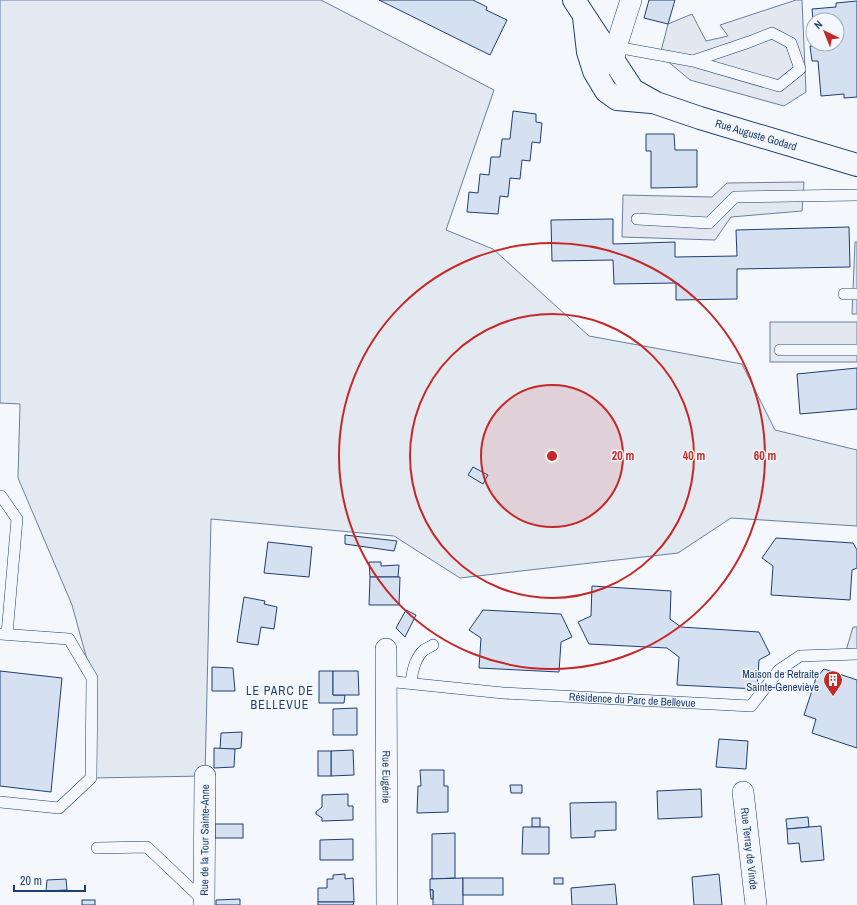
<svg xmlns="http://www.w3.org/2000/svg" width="857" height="905" viewBox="0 0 857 905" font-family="'Archivo Narrow',sans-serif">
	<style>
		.green { fill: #e3e9f0; stroke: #687fa3 }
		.parking { fill: #e3e8f0; stroke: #687fa3 }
		.building { fill: #d5e0f0; stroke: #1d3f73 }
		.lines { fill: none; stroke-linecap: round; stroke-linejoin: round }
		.lane-casing { stroke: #1d3f73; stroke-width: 12 }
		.street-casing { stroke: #1d3f73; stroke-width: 22 }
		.secondary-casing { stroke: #1d3f73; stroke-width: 24 }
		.lane { stroke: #f4f7fb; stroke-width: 11 }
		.street { stroke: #f4f7fb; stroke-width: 21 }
		.secondary { stroke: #f4f7fb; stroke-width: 22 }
		.ring { fill: none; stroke: #c62828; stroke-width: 2 }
		.labels { text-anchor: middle; stroke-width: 3; stroke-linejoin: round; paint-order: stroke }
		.street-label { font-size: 11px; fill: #1d3f73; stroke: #f4f7fb }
		.poi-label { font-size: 11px; fill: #1d3f73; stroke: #f4f7fb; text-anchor: end }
		.neighbourhood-label { font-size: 12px; letter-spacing: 1px; fill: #1d3f73; stroke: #f4f7fb }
		.centre { fill: #c62828; stroke: #f4f7fb; stroke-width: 2 }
		.ring-label { font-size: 12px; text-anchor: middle; font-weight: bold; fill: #c62828; stroke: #f4f7fb; stroke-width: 3; stroke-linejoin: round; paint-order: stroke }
	</style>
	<rect width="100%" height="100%" fill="#f4f7fb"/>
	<path class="green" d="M 0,0 L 321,0 L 494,90 L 446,230 L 493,249 L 589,336 L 742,364 L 775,430 L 857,450 L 857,526 L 731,518 L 678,553 L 460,578 L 394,536 L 211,519 L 205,776 L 91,778 L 92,678 L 72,605 L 18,478 L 20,404 L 0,403 Z"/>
	<g class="parking">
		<path d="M 796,0 L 802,0 L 806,92 L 784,106 L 690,80 L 660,55 L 668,24 L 692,14 L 706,41 L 728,36 L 720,25 Z"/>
		<path d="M 804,182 L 802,211 L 731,217 L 715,240 L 622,237 L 623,195 L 712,197 L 727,183 Z"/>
		<path d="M 855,242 L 857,242 L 857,314 L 852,314 Z"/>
		<rect x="770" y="322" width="87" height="40"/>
		<path d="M 853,627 L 857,627 L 857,654 L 845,654 Z"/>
	</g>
	<g class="building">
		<path d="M 379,0 L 473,0 L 487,7 L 486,10 L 507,20 L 490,55 Z"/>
		<path d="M 649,0 L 675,0 L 668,24 L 644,18 Z"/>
		<path d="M 857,1 L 857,97 L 844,98 L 844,94 L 821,96 L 818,61 L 812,61 L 810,46 L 816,46 L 816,44 L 837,44 L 837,20 L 813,20 L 812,9 L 836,7 L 836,3 Z"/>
		<path d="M 513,111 L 536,114 L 536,122 L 542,123 L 540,143 L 532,142 L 530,161 L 522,160 L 520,179 L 510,178 L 508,197 L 500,196 L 498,214 L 467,212 L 469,192 L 478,193 L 480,174 L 489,175 L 491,157 L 500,157 L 502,139 L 510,139 Z"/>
		<path d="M 646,134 L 674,134 L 675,150 L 697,150 L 697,187 L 651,188 L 651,151 L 646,151 Z"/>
		<path d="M 613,219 L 613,244 L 675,242 L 675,257 L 737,256 L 736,230 L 849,227 L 850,267 L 737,269 L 737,299 L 676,300 L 676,283 L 614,284 L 613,260 L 552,261 L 551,220 Z"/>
		<path d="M 857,368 L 857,409 L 800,414 L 797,374 Z"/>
		<path d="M 473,467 L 488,475 L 483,484 L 468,475 Z"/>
		<path d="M 345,535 L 397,541 L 394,551 L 345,544 Z"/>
		<path d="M 776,538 L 853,543 L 857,550 L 857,568 L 852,570 L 850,600 L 771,595 L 773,566 L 762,558 Z"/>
		<path d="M 268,542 L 312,547 L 309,577 L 264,573 Z"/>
		<path d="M 369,562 L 381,562 L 381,566 L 399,565 L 398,577 L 370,577 Z"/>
		<path d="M 370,577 L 400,577 L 399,605 L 369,605 Z"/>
		<path d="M 592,586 L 671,591 L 670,619 L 681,627 L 759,632 L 770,654 L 759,660 L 757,689 L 677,685 L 679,657 L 667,648 L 589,644 L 578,622 L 591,616 Z"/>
		<path d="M 244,597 L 265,601 L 264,604 L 277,607 L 274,629 L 261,627 L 258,645 L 237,642 Z"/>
		<path d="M 406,610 L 416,615 L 405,637 L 396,628 Z"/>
		<path d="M 483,610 L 561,614 L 572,637 L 561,642 L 559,672 L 479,668 L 481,638 L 469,630 Z"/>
		<path d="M 212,667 L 233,668 L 235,691 L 212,691 Z"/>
		<path d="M 824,669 L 857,680 L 857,748 L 812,733 L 816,719 L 804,715 L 816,678 Z"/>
		<path d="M 0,671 L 62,678 L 51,792 L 0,786 Z"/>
		<path d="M 319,671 L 333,671 L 333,695 L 345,695 L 344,703 L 319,703 Z"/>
		<path d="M 333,671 L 358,671 L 359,695 L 333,695 Z"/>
		<path d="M 357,708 L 357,735 L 333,735 L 333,709 Z"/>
		<path d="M 242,732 L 241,748 L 235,749 L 220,749 L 221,733 Z"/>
		<path d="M 719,739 L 748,741 L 746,769 L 716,767 Z"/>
		<path d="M 214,748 L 235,749 L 234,767 L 214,768 Z"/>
		<path d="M 353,750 L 354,775 L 331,776 L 331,751 Z"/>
		<rect x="318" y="751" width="13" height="25"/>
		<path d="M 420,770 L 444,770 L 444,786 L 448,786 L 448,812 L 417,813 L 418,786 L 421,786 Z"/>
		<path d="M 510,785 L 522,785 L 522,793 L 511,793 Z"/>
		<path d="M 701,789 L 702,817 L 658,819 L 657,791 Z"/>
		<path d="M 348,794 L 348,806 L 353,806 L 353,820 L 322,821 L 322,818 L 316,814 L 316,812 L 322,807 L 322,795 Z"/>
		<path d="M 616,802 L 616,830 L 595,831 L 595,837 L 571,838 L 570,803 Z"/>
		<path d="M 808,817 L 809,827 L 787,829 L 786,819 Z"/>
		<rect x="532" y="818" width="8" height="9"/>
		<rect x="215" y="824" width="28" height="14"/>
		<path d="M 821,826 L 824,860 L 801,862 L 799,843 L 788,844 L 787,829 Z"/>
		<path d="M 523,827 L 549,827 L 549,854 L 522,854 Z"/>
		<path d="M 455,833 L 455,878 L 432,879 L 432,834 Z"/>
		<path d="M 353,839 L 353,860 L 320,860 L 320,840 Z"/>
		<path d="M 345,874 L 345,879 L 353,878 L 354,902 L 318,902 L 318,888 L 327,888 L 327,879 L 333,879 L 333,875 Z"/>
		<path d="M 719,874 L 722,905 L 694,905 L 692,877 Z"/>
		<path d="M 463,878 L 463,905 L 433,905 L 433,890 L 430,890 L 430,879 Z"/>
		<rect x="463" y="878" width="40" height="17"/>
		<rect x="554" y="878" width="9" height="6"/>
		<path d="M 66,879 L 67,890 L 46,891 L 47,880 Z"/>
		<path d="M 615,884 L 617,905 L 572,905 L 571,888 Z"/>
		<path d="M 430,890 L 433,890 L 433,899 L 431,899 Z"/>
		<path d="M 240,899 L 240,905 L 216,905 L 216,900 Z"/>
		<rect x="82" y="900" width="13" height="5"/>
		<path d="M 318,902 L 354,902 L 353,905 L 318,905 Z"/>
	</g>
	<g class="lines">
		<g class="lane-casing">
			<g id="lane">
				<path d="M 616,47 L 693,61 L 779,86 L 800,69 L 791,43 L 772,33 L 749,42 L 693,61"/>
				<path d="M 637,219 L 709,223 L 735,197 L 857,195"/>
				<path d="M 844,294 L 857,294"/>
				<path d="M 780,350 L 857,350"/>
				<path d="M 0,496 L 1,496 L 17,519 L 7,634"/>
				<path d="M 0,634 L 69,639 L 92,678 L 91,778 L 59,808 L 0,802"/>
				<path id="s1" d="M 386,681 L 503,693 L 751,706 L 779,670 L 800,656 L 857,654"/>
				<path d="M 411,683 C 412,672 415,658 424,650 C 427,648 430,647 433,645"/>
				<path d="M 97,848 L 147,847 L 204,901"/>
			</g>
		</g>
		<g class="street-casing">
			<g id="street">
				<path d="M 602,66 L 614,59 L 616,47 L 631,0"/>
				<path id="s2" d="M 386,649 L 387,905"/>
				<path id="s3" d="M 743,792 L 756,905"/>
				<path id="s4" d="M 204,905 L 205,776"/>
			</g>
		</g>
		<g class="secondary-casing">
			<g id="secondary">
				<path id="s5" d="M 574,0 L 633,90 L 656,103 L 700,118 L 857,165"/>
				<path d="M 584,17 L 588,52 L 594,71 L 606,91 L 617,99 L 651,102"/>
			</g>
		</g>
		<use href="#lane" class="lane"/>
		<use href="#street" class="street"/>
		<use href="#secondary" class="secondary"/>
	</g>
	<circle cx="552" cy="456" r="71" fill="#c62828" fill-opacity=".12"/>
	<g class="ring">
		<circle cx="552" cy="456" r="71"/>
		<circle cx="552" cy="456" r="142"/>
		<circle cx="552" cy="456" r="213"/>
	</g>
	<defs>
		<g id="building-pin" transform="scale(1)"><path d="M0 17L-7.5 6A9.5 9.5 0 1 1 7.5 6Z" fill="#c62828" stroke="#f4f7fb"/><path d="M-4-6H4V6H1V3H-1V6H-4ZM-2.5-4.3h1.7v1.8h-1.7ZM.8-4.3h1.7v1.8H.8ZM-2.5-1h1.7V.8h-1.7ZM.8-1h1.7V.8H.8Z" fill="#fff"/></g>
	</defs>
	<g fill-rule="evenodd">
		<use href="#building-pin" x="833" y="680"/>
	</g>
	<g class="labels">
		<g class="street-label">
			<text dy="4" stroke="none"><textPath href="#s5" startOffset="239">Rue Auguste Godard</textPath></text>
			<text dy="4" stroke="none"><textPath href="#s1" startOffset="247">Résidence du Parc de Bellevue</textPath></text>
			<text dy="4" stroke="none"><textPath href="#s2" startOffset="128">Rue Eugénie</textPath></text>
			<text dy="4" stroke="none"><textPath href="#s4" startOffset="65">Rue de la Tour Sainte-Anne</textPath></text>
			<text dy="4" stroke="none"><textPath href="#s3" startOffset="57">Rue Terray de Vinde</textPath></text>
		</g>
		<g class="poi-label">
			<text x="819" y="678">Maison de Retraite<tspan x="819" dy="13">Sainte-Geneviève</tspan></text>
		</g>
		<g class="neighbourhood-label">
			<text x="280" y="695">LE PARC DE<tspan x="280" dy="14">BELLEVUE</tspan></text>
		</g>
	</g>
	<circle cx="552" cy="456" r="6" class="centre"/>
	<g class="ring-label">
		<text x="623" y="460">20 m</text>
		<text x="694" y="460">40 m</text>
		<text x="765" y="460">60 m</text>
	</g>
	<g transform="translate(825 32) rotate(317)"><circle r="19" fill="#f4f7fb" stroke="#9eadc5"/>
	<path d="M0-3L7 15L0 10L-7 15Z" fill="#c62828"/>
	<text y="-6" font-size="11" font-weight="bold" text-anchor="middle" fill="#1d3f73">N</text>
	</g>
	<path d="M14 885v6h71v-6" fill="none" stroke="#1d3f73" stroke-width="2"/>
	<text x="20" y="885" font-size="12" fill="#1d3f73" stroke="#f4f7fb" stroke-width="3" paint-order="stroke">20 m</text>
</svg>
